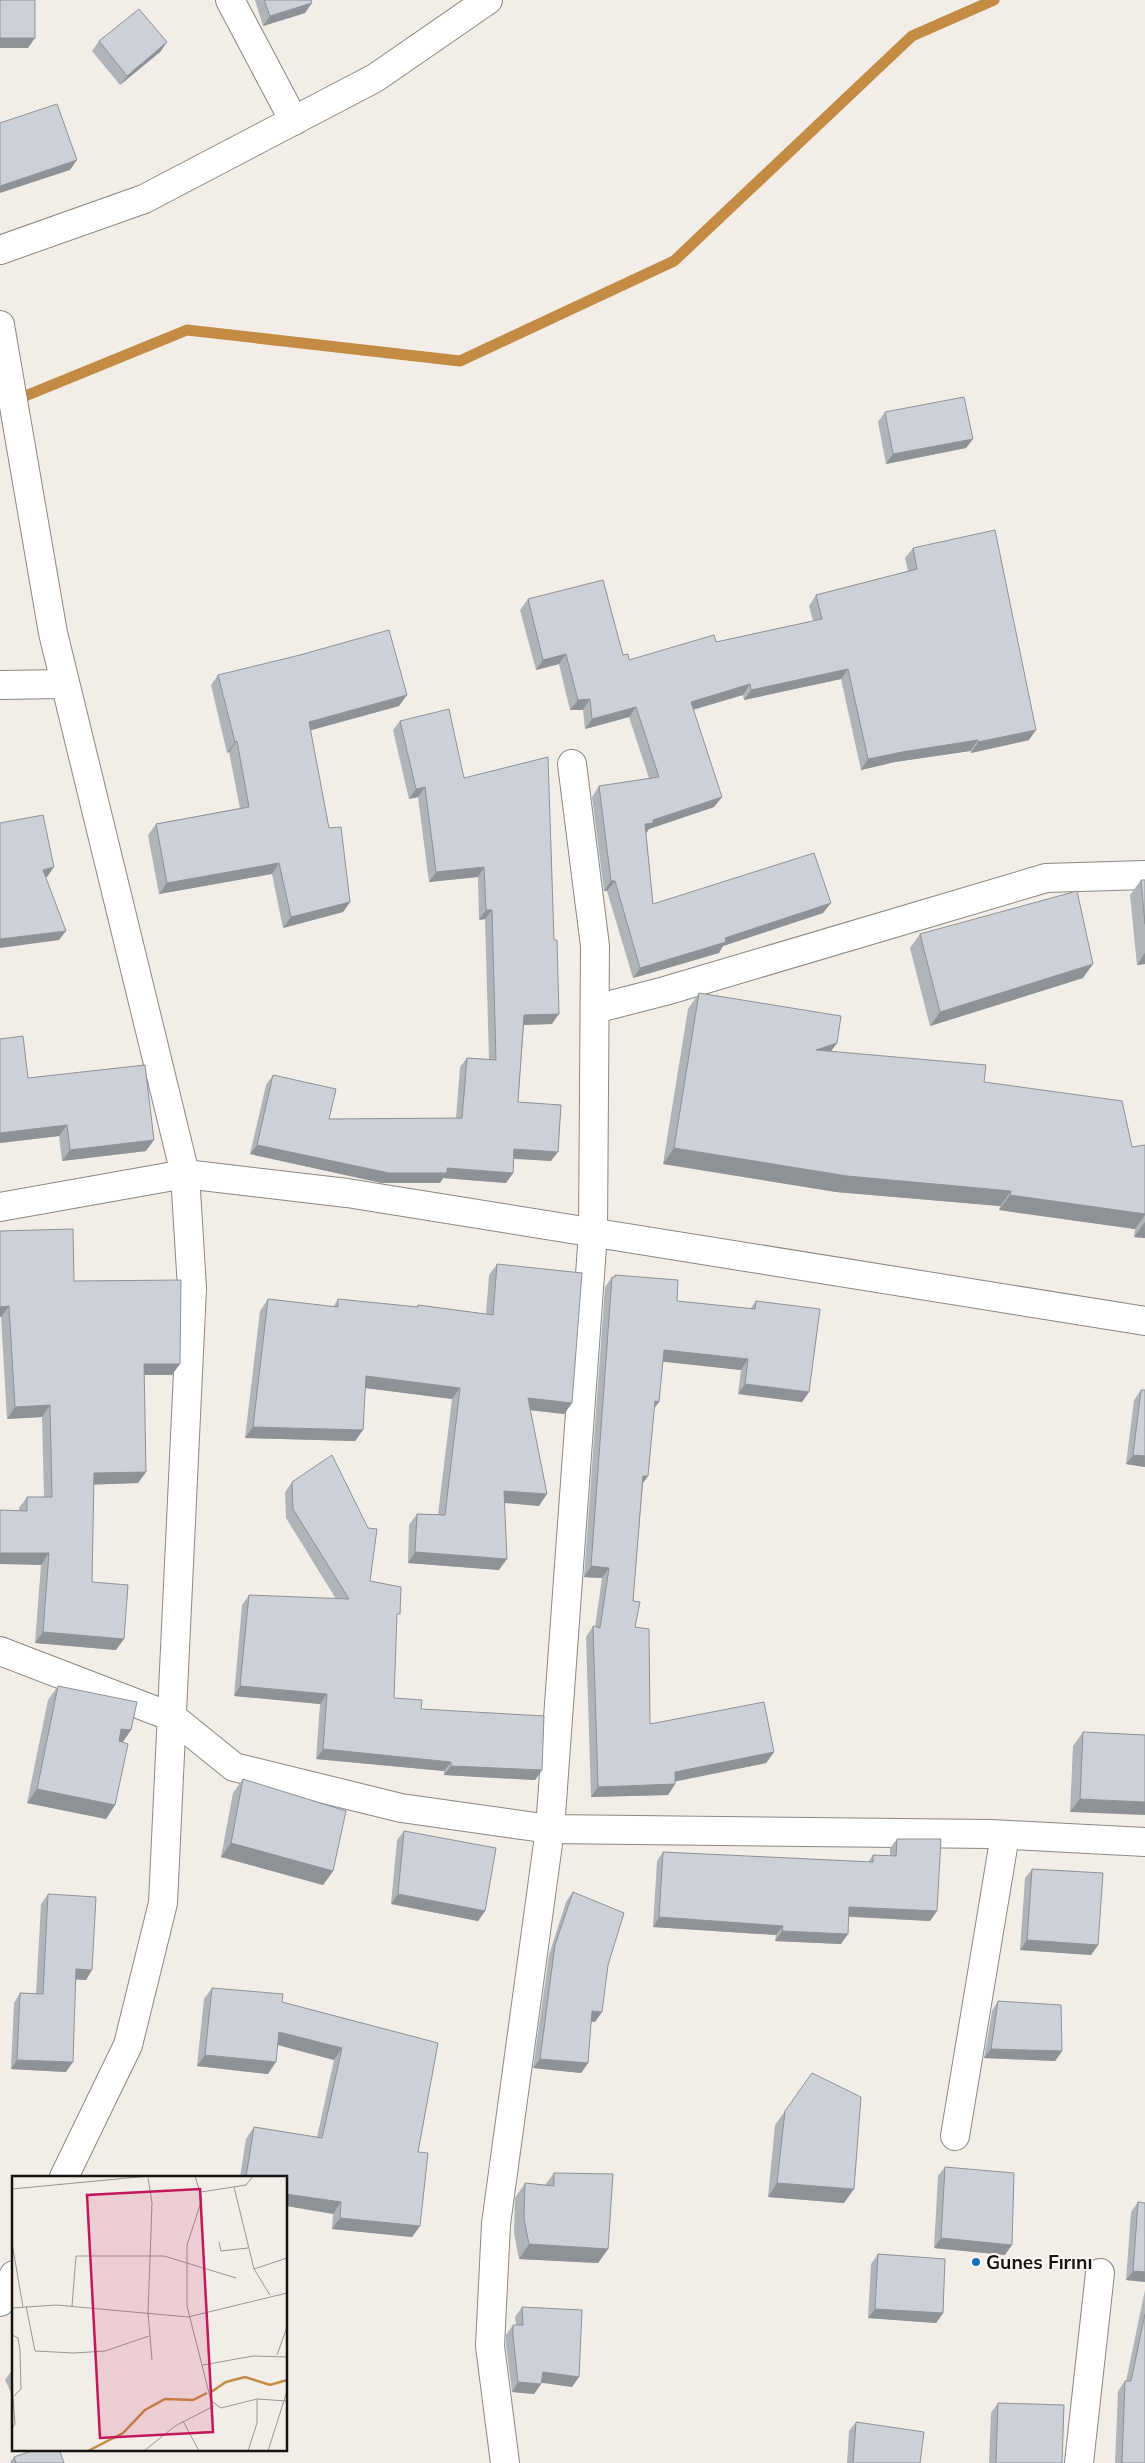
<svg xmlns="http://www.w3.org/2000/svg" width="1145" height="2463" viewBox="0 0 1145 2463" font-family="Mulish,sans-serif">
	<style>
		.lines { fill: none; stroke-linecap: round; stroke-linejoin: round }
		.stream { stroke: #c48b44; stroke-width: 11 }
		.minor-casing { stroke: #8c8781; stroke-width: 30 }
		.minor { stroke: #fff; stroke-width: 28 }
		.wall { fill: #afb4b9 }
		.shaded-wall { fill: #8e9296 }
		.building { fill: #cbd1d7; stroke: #8e9296 }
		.poi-dot { fill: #1271bd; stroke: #fffaf5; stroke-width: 2 }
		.labels { text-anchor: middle; stroke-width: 4; stroke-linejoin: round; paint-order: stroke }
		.poi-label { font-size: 19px; font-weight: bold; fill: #161412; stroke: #fffaf5; text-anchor: start }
		.inset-river { fill: none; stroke: #c48b44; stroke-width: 2.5 }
		.inset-road { fill: none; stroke: #9a9692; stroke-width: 1 }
		.view { fill: #c2185b; fill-opacity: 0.15; stroke: #c2185b; stroke-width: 2.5 }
		.inset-edge { fill: none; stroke: #161412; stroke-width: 2.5 }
	</style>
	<rect width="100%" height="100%" fill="#f2ede7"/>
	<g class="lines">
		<path class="stream" d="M 13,401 L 187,330 L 460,361 L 674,261 L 912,36 L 994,0"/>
		<g class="minor-casing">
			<g id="minor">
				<path d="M 230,0 L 294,121"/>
				<path d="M 0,250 L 144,199 L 375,78 L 488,0"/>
				<path d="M 0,325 L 53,633 L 185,1174 L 192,1288 L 163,1903 L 128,2045 L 64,2177"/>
				<path d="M 0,685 L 65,684"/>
				<path d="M 595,1009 L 665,991 L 1046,878 L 1145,875"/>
				<path d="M 0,1207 L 185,1174 L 347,1193 L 1145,1321"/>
				<path d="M 0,1651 L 172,1717 L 234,1767 L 401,1808 L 550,1829 L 991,1834 L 1145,1842"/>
				<path d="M 955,2136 L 1005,1835"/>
				<path d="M 0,2302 L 14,2275"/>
				<path d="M 505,2463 L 490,2346 L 496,2224 L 550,1829 L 593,1233 L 595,946 L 572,764"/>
				<path d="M 1079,2463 L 1100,2273"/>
			</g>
		</g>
		<use href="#minor" class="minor"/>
	</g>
	<g class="wall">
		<path d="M 255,0 L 311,0 L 305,13 L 263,26 Z"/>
		<path d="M 99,41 L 167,42 L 160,52 L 120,85 L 92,51 Z"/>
		<path d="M 885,412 L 973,439 L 966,448 L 886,464 L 878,422 Z"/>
		<path d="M 913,548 L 1029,740 L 971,753 L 970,751 L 895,762 L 861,770 L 841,679 L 744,700 L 743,695 L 693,710 L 722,797 L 714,807 L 649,829 L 646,834 L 653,904 L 823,913 L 723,946 L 719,953 L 633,978 L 607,891 L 604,891 L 592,797 L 599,786 L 649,778 L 629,717 L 585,729 L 583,710 L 570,710 L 559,664 L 536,670 L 520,610 L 528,599 L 623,655 L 629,660 L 716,642 L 813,621 L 809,606 L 816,595 L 908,571 L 905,558 Z"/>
		<path d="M 218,675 L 399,706 L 310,730 L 329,828 L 350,902 L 343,912 L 283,928 L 272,874 L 159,894 L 148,835 L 156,824 L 240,808 L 229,752 L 227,753 L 211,685 Z"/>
		<path d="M 400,721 L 464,778 L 552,1024 L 524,1025 L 518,1102 L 551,1161 L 514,1159 L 513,1173 L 506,1183 L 443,1178 L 440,1183 L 382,1183 L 250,1154 L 266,1085 L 273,1075 L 329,1119 L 456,1118 L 460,1067 L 467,1058 L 489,1059 L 485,919 L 479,920 L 478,877 L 429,882 L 418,797 L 409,799 L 393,730 Z"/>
		<path d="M 1141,880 L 1145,880 L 1145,964 L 1137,965 L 1130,895 Z"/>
		<path d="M 920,934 L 1083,978 L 930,1026 L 910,948 Z"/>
		<path d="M 699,993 L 837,1043 L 831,1051 L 984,1082 L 1132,1147 L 1145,1145 L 1145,1238 L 1134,1237 L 1135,1229 L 999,1210 L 1000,1206 L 836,1192 L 663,1164 L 688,1009 Z"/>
		<path d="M 0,1039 L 28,1078 L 146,1151 L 62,1161 L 59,1136 L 0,1143 Z"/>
		<path d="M 0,1231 L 74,1281 L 172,1375 L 144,1375 L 146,1472 L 138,1483 L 94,1484 L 92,1582 L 116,1650 L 35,1643 L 41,1565 L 19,1511 L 19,1508 L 27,1497 L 44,1497 L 42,1417 L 7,1419 L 1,1317 Z"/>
		<path d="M 497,1264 L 572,1403 L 564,1414 L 530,1410 L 539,1506 L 504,1503 L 499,1570 L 408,1563 L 409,1525 L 417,1514 L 438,1514 L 452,1399 L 365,1388 L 363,1430 L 355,1441 L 245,1438 L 260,1311 L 268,1299 L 333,1307 L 338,1299 L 417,1307 L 418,1305 L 486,1314 L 489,1275 Z"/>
		<path d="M 615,1275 L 677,1301 L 750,1309 L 756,1301 L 809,1392 L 802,1402 L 738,1394 L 741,1370 L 662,1361 L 659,1402 L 654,1408 L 648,1476 L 643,1483 L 633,1601 L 635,1627 L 650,1724 L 774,1752 L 766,1763 L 675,1781 L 675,1784 L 668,1795 L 591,1797 L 586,1637 L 593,1626 L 595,1627 L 602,1578 L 584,1577 L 605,1287 L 612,1277 L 614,1277 Z"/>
		<path d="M 1141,1390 L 1145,1390 L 1145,1467 L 1126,1464 L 1134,1400 Z"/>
		<path d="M 292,1482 L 370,1581 L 396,1619 L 394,1698 L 421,1709 L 542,1770 L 535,1780 L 444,1775 L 444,1771 L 316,1759 L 320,1704 L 234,1696 L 242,1605 L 249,1595 L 336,1599 L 286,1518 L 285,1492 Z"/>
		<path d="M 58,1686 L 131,1730 L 123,1742 L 115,1805 L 106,1819 L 27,1803 L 48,1700 Z"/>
		<path d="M 1083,1732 L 1145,1735 L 1070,1812 L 1073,1746 Z"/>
		<path d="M 243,1779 L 333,1871 L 323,1885 L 221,1857 L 233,1793 Z"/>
		<path d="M 404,1831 L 485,1911 L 478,1921 L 391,1904 L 397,1840 Z"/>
		<path d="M 897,1839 L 930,1921 L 849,1917 L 841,1944 L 775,1941 L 776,1935 L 653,1927 L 657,1861 L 663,1852 L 868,1862 L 873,1855 L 890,1856 L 890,1848 Z"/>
		<path d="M 1032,1869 L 1098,1945 L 1091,1955 L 1020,1950 L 1025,1878 Z"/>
		<path d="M 573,1892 L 608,1965 L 595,2022 L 591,2021 L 588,2063 L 581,2073 L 533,2068 L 549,1955 L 566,1902 Z"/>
		<path d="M 48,1894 L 86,1980 L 76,1979 L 66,2072 L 11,2069 L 14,2003 L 20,1993 L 36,1994 L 41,1904 Z"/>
		<path d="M 212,1988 L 282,2002 L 438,2043 L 418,2152 L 420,2226 L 412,2237 L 332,2229 L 333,2214 L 286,2177 L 240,2177 L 246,2139 L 254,2127 L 317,2137 L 334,2060 L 277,2045 L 268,2074 L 197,2066 L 204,1999 Z"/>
		<path d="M 998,2001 L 1062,2051 L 1055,2061 L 984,2058 L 992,2011 Z"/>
		<path d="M 785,2111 L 844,2203 L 768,2197 L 775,2125 Z"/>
		<path d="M 945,2167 L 1005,2255 L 934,2248 L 938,2176 Z"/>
		<path d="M 554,2173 L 608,2249 L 598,2263 L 519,2259 L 514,2233 L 515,2198 L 525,2183 L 545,2185 Z"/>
		<path d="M 1138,2202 L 1145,2282 L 1126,2280 L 1131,2212 Z"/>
		<path d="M 878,2254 L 943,2313 L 936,2323 L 868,2318 L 871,2264 Z"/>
		<path d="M 1145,2290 L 1145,2463 L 1115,2463 L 1118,2391 L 1125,2381 L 1126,2381 Z"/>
		<path d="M 522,2307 L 572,2387 L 542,2382 L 541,2384 L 534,2394 L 512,2392 L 506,2345 L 506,2335 L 513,2325 L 516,2325 L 515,2317 Z"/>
		<path d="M 14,2369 L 14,2399 L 5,2380 L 12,2370 Z"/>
		<path d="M 998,2403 L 1062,2463 L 989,2463 L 991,2413 Z"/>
		<path d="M 856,2422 L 920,2463 L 847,2463 L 849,2431 Z"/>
		<path d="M 14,2457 L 64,2463 L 11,2463 L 10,2462 Z"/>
	</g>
	<g class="shaded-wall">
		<path d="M 312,3 L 305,13 L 263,26 L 270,16 Z"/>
		<path d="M 0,38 L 35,38 L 28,48 L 0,48 Z"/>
		<path d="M 167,42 L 160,52 L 120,85 L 127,76 Z"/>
		<path d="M 77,160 L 70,170 L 0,193 L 0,186 Z"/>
		<path d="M 973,439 L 966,448 L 886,464 L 893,454 Z"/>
		<path d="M 566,654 L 559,664 L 536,670 L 543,660 Z"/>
		<path d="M 848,669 L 841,679 L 744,700 L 751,690 Z"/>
		<path d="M 750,684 L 743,695 L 684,712 L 691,702 Z"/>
		<path d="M 407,695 L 399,706 L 301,733 L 309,722 Z"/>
		<path d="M 590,699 L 583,710 L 570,710 L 578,700 Z"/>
		<path d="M 636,707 L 629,717 L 585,729 L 592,719 Z"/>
		<path d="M 1036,730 L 1029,740 L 971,753 L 978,742 Z"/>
		<path d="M 978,740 L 970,751 L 895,762 L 861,770 L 868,759 L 902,752 Z"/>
		<path d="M 237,741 L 229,752 L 227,753 L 235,742 Z"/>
		<path d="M 425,787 L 418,797 L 409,799 L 416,789 Z"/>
		<path d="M 722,797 L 714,807 L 649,829 L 646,833 L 645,824 L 653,820 Z"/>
		<path d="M 279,863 L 272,874 L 159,894 L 167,883 Z"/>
		<path d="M 54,867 L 47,877 L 36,879 L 43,870 Z"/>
		<path d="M 484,867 L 478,877 L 429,882 L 436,872 Z"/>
		<path d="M 611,881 L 615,881 L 607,891 L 604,891 Z"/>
		<path d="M 350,902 L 343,912 L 283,928 L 291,917 Z"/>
		<path d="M 831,903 L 823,913 L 723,946 L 719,953 L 633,978 L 640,968 L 725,938 Z"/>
		<path d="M 486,910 L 492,910 L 485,919 L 479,920 Z"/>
		<path d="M 66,931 L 59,940 L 0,948 L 0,939 Z"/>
		<path d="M 1145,953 L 1145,964 L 1137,965 Z"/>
		<path d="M 1093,964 L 1083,978 L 930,1026 L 940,1012 Z"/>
		<path d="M 559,1014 L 552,1024 L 517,1025 L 524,1015 Z"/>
		<path d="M 837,1043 L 826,1058 L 816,1050 Z"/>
		<path d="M 67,1125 L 59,1136 L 0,1143 L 0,1133 Z"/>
		<path d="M 154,1140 L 146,1151 L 62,1161 L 70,1150 Z"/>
		<path d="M 257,1145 L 447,1168 L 513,1173 L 506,1183 L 443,1178 L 440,1183 L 382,1183 L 250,1154 Z"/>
		<path d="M 674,1148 L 1011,1191 L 1000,1206 L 836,1192 L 663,1164 Z"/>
		<path d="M 514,1149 L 558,1152 L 551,1161 L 508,1158 Z"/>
		<path d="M 1010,1195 L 1145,1214 L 1145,1215 L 1135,1229 L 999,1210 Z"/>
		<path d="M 1145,1222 L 1145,1238 L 1134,1237 Z"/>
		<path d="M 9,1306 L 1,1317 L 0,1317 L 0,1307 Z"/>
		<path d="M 664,1350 L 748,1359 L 741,1370 L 656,1361 Z"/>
		<path d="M 144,1364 L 180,1364 L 172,1375 L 136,1375 Z"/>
		<path d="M 366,1376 L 460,1388 L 452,1399 L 358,1387 Z"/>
		<path d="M 745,1384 L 809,1392 L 802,1402 L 738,1394 Z"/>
		<path d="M 528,1398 L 572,1403 L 564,1414 L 520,1409 Z"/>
		<path d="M 655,1401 L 659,1402 L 651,1412 Z"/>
		<path d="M 50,1405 L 42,1417 L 7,1419 L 15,1407 Z"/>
		<path d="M 253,1427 L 363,1430 L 355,1441 L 245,1438 Z"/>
		<path d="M 1133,1455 L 1145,1456 L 1145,1467 L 1126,1464 Z"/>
		<path d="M 146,1472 L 138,1483 L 86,1485 L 94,1473 Z"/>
		<path d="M 643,1476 L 648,1476 L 640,1487 Z"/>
		<path d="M 504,1491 L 547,1494 L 539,1506 L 496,1502 Z"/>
		<path d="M 415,1552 L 507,1559 L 499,1570 L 408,1563 Z"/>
		<path d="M 0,1553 L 49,1553 L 41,1565 L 0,1564 Z"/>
		<path d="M 591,1566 L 609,1568 L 602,1578 L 584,1577 Z"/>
		<path d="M 43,1632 L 124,1639 L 116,1650 L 35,1643 Z"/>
		<path d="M 240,1686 L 327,1694 L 320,1704 L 234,1696 Z"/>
		<path d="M 121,1729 L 131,1730 L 121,1744 L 111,1743 Z"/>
		<path d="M 323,1749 L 451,1762 L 444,1771 L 316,1759 Z"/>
		<path d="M 774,1752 L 766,1763 L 668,1783 L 675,1772 Z"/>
		<path d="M 451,1766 L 542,1770 L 535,1780 L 444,1775 Z"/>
		<path d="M 675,1784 L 668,1795 L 591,1797 L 598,1787 Z"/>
		<path d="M 37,1789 L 115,1805 L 106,1819 L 27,1803 Z"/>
		<path d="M 1080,1799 L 1145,1802 L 1145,1815 L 1070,1812 Z"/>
		<path d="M 231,1843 L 333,1871 L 323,1885 L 221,1857 Z"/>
		<path d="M 398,1894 L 485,1911 L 478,1921 L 391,1904 Z"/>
		<path d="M 849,1907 L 937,1911 L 930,1921 L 842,1916 Z"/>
		<path d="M 659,1917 L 783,1926 L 776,1935 L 653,1927 Z"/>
		<path d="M 782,1931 L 848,1934 L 841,1944 L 775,1941 Z"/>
		<path d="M 1027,1940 L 1098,1945 L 1091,1955 L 1020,1950 Z"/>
		<path d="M 76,1969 L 92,1970 L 86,1980 L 69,1979 Z"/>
		<path d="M 592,2011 L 602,2012 L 595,2022 L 586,2021 Z"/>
		<path d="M 279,2032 L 342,2048 L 334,2060 L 271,2043 Z"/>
		<path d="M 991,2049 L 1062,2051 L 1055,2061 L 984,2058 Z"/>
		<path d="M 205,2055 L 276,2062 L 268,2074 L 197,2066 Z"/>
		<path d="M 540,2059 L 588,2063 L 581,2073 L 533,2068 Z"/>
		<path d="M 17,2060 L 73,2062 L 66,2072 L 11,2069 Z"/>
		<path d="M 777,2183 L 854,2189 L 844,2203 L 768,2197 Z"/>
		<path d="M 286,2194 L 341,2202 L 333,2214 L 286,2206 Z"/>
		<path d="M 340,2218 L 420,2226 L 412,2237 L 332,2229 Z"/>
		<path d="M 941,2238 L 1012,2245 L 1005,2255 L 934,2248 Z"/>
		<path d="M 529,2244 L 608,2249 L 598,2263 L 519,2259 Z"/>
		<path d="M 1133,2271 L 1145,2272 L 1145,2282 L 1126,2280 Z"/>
		<path d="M 875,2309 L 943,2313 L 936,2323 L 868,2318 Z"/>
		<path d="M 543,2372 L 579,2377 L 572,2387 L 536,2382 Z"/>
		<path d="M 518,2382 L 541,2384 L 534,2394 L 512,2392 Z"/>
	</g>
	<g class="building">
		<rect x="0" y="0" width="35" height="38"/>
		<path d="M 264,0 L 311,0 L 312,3 L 270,16 Z"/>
		<path d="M 139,9 L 167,42 L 127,76 L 99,41 Z"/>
		<path d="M 57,104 L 77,160 L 0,186 L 0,123 Z"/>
		<path d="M 964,397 L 973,439 L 893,454 L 885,412 Z"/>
		<path d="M 995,530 L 1036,730 L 978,742 L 978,740 L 902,752 L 868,759 L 848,669 L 751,690 L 750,684 L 691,702 L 722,797 L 653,820 L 653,823 L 645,824 L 653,904 L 814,853 L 831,903 L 725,938 L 726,942 L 640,968 L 615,881 L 611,881 L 599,786 L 659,777 L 636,707 L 592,719 L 590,699 L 578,700 L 566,654 L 543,660 L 528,599 L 603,580 L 623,655 L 628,654 L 629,660 L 714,635 L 716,642 L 822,619 L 816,595 L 917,569 L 913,548 Z"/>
		<path d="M 389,630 L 407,695 L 309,722 L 329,828 L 341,827 L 350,902 L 291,917 L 279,863 L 167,883 L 156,824 L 249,807 L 237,741 L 235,742 L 218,675 L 300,655 Z"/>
		<path d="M 449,709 L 464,778 L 548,757 L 554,940 L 557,940 L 559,1014 L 524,1015 L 518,1102 L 561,1105 L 558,1152 L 514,1149 L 513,1173 L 447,1168 L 447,1173 L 389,1173 L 257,1145 L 273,1075 L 336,1089 L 329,1119 L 462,1118 L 467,1058 L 496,1060 L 492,910 L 486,910 L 484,867 L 436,872 L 425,787 L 416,789 L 400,721 Z"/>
		<path d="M 43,815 L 54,867 L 43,870 L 66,931 L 0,939 L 0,823 Z"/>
		<path d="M 1141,880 L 1145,880 L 1145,924 Z"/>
		<path d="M 1077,891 L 1093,964 L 940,1012 L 920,934 Z"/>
		<path d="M 699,993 L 841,1016 L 837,1043 L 816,1050 L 986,1065 L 984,1082 L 1122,1101 L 1132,1147 L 1145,1145 L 1145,1214 L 1010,1195 L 1011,1191 L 847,1176 L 674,1148 Z"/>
		<path d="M 23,1036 L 28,1078 L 145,1065 L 154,1140 L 70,1150 L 67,1125 L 0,1133 L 0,1039 Z"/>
		<path d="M 73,1229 L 74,1281 L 181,1280 L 180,1364 L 144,1364 L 146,1472 L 94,1473 L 92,1582 L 128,1585 L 124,1639 L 43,1632 L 49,1553 L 0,1553 L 0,1510 L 27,1511 L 27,1497 L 52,1497 L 50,1405 L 15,1407 L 9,1306 L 0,1307 L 0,1231 Z"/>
		<path d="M 497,1264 L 582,1273 L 572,1403 L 528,1398 L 547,1494 L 504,1491 L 507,1559 L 415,1552 L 417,1514 L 445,1515 L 460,1388 L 366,1376 L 363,1430 L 253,1427 L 268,1299 L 338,1307 L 338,1299 L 418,1307 L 418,1305 L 493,1315 Z"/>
		<path d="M 615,1275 L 678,1280 L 677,1301 L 755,1309 L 756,1301 L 820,1309 L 809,1392 L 745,1384 L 748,1359 L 664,1350 L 659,1402 L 655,1401 L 648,1476 L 643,1476 L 633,1601 L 640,1602 L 635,1627 L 649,1629 L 650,1724 L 764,1702 L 774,1752 L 675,1772 L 675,1784 L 598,1787 L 593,1626 L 600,1628 L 609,1568 L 591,1566 L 612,1277 L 615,1277 Z"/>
		<path d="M 1141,1390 L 1145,1390 L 1145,1456 L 1133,1455 Z"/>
		<path d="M 332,1455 L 368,1528 L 377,1529 L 370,1581 L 401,1587 L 400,1614 L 397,1614 L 394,1698 L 422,1700 L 421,1709 L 544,1716 L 542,1770 L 451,1766 L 451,1762 L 323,1749 L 327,1694 L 240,1686 L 249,1595 L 349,1599 L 293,1509 L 292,1482 Z"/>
		<path d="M 58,1686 L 137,1702 L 131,1730 L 121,1729 L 119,1741 L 128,1744 L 115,1805 L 37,1789 Z"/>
		<path d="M 1083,1732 L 1145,1735 L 1145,1802 L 1080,1799 Z"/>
		<path d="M 243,1779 L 346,1811 L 333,1871 L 231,1843 Z"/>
		<path d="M 404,1831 L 496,1848 L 485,1911 L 398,1894 Z"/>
		<path d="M 897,1839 L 941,1839 L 937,1911 L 849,1907 L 848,1934 L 782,1931 L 783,1926 L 659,1917 L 663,1852 L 873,1862 L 873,1855 L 896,1856 Z"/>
		<path d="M 1032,1869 L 1103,1873 L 1098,1945 L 1027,1940 Z"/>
		<path d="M 573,1892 L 624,1913 L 608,1965 L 602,2012 L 592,2011 L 588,2063 L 540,2059 L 555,1945 Z"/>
		<path d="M 48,1894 L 96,1897 L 92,1970 L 76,1969 L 73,2062 L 17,2060 L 20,1993 L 43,1994 Z"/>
		<path d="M 212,1988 L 283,1994 L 282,2002 L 438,2043 L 418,2152 L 428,2153 L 420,2226 L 340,2218 L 341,2202 L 286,2194 L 286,2177 L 246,2177 L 254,2127 L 322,2138 L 342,2048 L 279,2032 L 276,2062 L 205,2055 Z"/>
		<path d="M 998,2001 L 1061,2005 L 1062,2051 L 991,2049 Z"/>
		<path d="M 812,2073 L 861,2097 L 854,2189 L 777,2183 L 785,2111 Z"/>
		<path d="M 945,2167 L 1014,2173 L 1012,2245 L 941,2238 Z"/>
		<path d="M 554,2173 L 613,2174 L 608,2249 L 529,2244 L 524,2219 L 525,2183 L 554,2186 Z"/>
		<path d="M 1138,2202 L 1145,2203 L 1145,2272 L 1133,2271 Z"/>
		<path d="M 878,2254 L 945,2259 L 943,2313 L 875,2309 Z"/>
		<path d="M 522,2307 L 582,2310 L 579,2377 L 543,2372 L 541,2384 L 518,2382 L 513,2336 L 513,2325 L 523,2325 Z"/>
		<path d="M 1145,2314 L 1145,2463 L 1122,2463 L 1125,2381 L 1131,2381 Z"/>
		<path d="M 998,2403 L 1064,2405 L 1062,2463 L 996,2463 Z"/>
		<path d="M 856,2422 L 924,2432 L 920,2463 L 853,2463 Z"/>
		<path d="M 37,2449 L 59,2449 L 64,2463 L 16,2463 L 14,2457 Z"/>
	</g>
	<circle class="poi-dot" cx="976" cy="2262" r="5"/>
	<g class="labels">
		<g class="poi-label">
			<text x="986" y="2269">Gunes Fırını</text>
		</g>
	</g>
	<g transform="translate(12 2176)">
		<rect width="275" height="275" fill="#f2ede7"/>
		<path class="inset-river" d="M 199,216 L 214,206 L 233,201 L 258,209 L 275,204M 76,275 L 111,257 L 133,234 L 153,223 L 181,224 L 195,217"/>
		<path class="inset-road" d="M 183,0 L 190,23 L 175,69 L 175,130 L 199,225 L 209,232 L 245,223 L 275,225M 136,2 L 140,27 L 136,137 L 140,184M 222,11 L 242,93 L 258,119M 0,13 L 137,0M 189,16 L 234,9 L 241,0M 207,66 L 209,75 L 236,72M 0,67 L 11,131M 242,93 L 275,82M 14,130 L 23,175 L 62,177 L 93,175 L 137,160M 60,130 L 64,80 L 152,80 L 224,102M 0,132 L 44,129 L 176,141 L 275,117M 0,159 L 6,162 L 8,174 L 9,213 L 0,222M 265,179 L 275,151M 191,189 L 241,180 L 275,181M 171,245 L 187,275M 0,252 L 3,248 L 1,222M 132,275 L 163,250 L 202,230M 236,275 L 245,247 L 245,223M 256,275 L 275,215"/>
		<path class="view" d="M 188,13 L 201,256 L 88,262 L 75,19 Z"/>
		<rect width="275" height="275" class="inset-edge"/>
	</g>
</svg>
